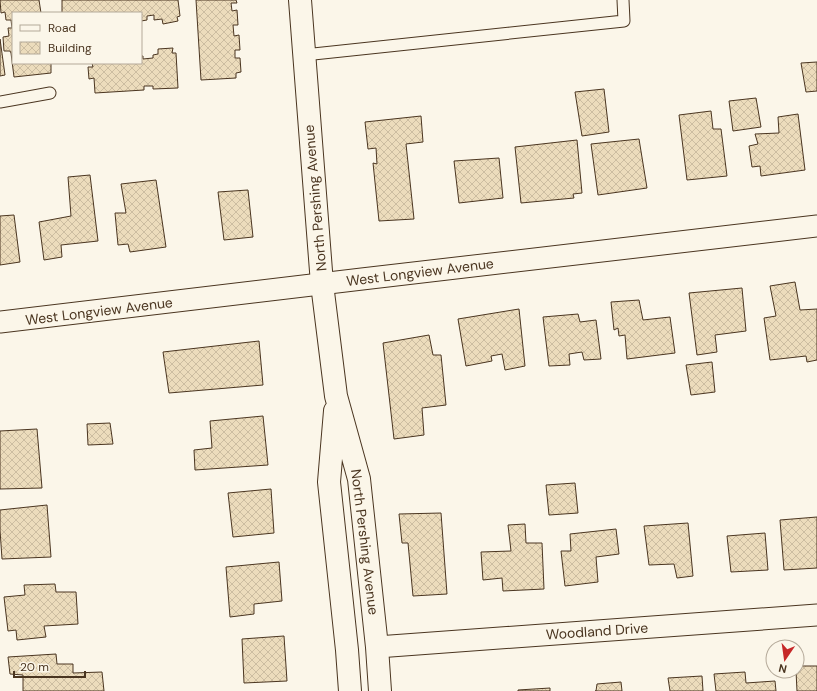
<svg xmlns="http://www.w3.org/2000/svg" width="817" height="691" font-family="'DM Sans',sans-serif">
<defs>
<pattern id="building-cross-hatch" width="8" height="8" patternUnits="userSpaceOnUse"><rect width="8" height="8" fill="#ecdcbc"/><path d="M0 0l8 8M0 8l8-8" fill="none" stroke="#ccbda1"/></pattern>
</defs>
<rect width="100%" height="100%" fill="#fbf6e9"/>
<path fill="url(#building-cross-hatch)" stroke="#4a3520" d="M 0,0 L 39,0 L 41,13 L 13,13 L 13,63 L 51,63 L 51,73 L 14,77 L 11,53 L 10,51 L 4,51 L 3,37 L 9,36 L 8,28 L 12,28 L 11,20 L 6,20 L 5,12 L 1,13 Z
M 62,0 L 178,0 L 180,16 L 177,17 L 178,21 L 163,24 L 162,19 L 154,20 L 154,15 L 147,16 L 147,20 L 141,21 L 141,13 L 62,13 Z
M 196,0 L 236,0 L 237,3 L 231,3 L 232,11 L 237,10 L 238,25 L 233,25 L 234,36 L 239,35 L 240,50 L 235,50 L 235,58 L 240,58 L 241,72 L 236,73 L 236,78 L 201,80 Z
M 0,39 L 5,75 L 0,76 Z
M 173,48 L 172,53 L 176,53 L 178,88 L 153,89 L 153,86 L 144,86 L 144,90 L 95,93 L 94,78 L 89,79 L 88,67 L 93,67 L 92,63 L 141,63 L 141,56 L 143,56 L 143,59 L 153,58 L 153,55 L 158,54 L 158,49 Z
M 817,62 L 817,91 L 806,92 L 801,63 Z
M 604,89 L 609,132 L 582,136 L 575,92 Z
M 756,98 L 761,127 L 733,131 L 729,101 Z
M 711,111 L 713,129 L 721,129 L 727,176 L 687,180 L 679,115 Z
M 798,114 L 805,170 L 761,176 L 760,166 L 752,167 L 749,146 L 758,144 L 755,134 L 779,133 L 778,117 Z
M 421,116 L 423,142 L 406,144 L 414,219 L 379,221 L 373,163 L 377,164 L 376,148 L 368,149 L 365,122 Z
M 639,139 L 647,188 L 598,195 L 591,144 Z
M 577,140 L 582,193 L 573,194 L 574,198 L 521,203 L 515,147 Z
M 499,158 L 503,198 L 459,203 L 454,161 Z
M 90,175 L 98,241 L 61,245 L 62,257 L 44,260 L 39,222 L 71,216 L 68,177 Z
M 156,180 L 166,247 L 130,252 L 128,244 L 118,245 L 115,213 L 126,213 L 121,184 Z
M 248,190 L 253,237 L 224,240 L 218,192 Z
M 14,215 L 20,262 L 0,265 L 0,216 Z
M 795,282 L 800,310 L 817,309 L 817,360 L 807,362 L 806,356 L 770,360 L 764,318 L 776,316 L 770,286 Z
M 742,288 L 746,331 L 715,335 L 717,352 L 697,355 L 689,293 Z
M 639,300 L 643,320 L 670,317 L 675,353 L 627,359 L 625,335 L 619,336 L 618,328 L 614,330 L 611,302 Z
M 519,309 L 525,366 L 505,370 L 502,354 L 491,356 L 492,361 L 466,366 L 458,319 Z
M 578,314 L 580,322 L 596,320 L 601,359 L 584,360 L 582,352 L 569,354 L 570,365 L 549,366 L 543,317 Z
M 429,335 L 433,355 L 441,355 L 446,405 L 422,408 L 424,435 L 394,439 L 383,343 Z
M 259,341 L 263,385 L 169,393 L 163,352 Z
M 712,362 L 715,392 L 691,395 L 686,365 Z
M 263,416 L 268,465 L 195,470 L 194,450 L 212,448 L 210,421 Z
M 110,423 L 113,444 L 88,445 L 87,424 Z
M 37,429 L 42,488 L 0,489 L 0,431 Z
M 575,483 L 578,513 L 549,515 L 546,485 Z
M 271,489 L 274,533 L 233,537 L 228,493 Z
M 47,505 L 51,557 L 2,559 L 0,530 L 0,510 Z
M 441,513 L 447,594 L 413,596 L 408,543 L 402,543 L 399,514 Z
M 817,517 L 817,568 L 784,570 L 780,520 Z
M 688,523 L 693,576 L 677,578 L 674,564 L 649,565 L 644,526 Z
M 525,524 L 526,543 L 542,543 L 544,589 L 503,591 L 502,578 L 483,580 L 481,552 L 511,551 L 508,525 Z
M 616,529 L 619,554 L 596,557 L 598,582 L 565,586 L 561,551 L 571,551 L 570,534 Z
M 765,533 L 768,570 L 731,572 L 727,536 Z
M 279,562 L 282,601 L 254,604 L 254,614 L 230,617 L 226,567 Z
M 55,584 L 56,592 L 76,592 L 78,624 L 44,626 L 46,637 L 17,640 L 16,630 L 8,631 L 4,597 L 25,595 L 24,585 Z
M 284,636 L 287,681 L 244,683 L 242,639 Z
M 56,654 L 57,664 L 73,664 L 73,673 L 102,672 L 104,691 L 23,691 L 23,675 L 10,674 L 8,657 Z
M 797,666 L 817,666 L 817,691 L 797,691 L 796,671 L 797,671 Z
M 745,672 L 746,683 L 775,681 L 776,691 L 716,691 L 714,674 Z
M 702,676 L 703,691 L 670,691 L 668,678 Z
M 621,682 L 622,691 L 595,691 L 596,691 L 597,684 Z
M 550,688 L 550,691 L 518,691 L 518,690 Z"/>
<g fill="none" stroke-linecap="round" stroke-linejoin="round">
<defs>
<path id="lane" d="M 304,55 L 624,21 L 623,0
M 0,102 L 50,93"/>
<path id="street" d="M 0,322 L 362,279 L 817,226
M 377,647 L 817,615"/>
<path id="secondary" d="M 300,0 L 322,284 L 336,396 L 359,479 L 377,647 L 380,691
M 335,411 L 329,482 L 347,650 L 350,691"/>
</defs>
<use href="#lane" stroke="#4a3520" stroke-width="13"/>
<use href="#street" stroke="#4a3520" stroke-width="23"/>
<use href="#secondary" stroke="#4a3520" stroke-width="24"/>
<use href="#lane" stroke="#fbf6e9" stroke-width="11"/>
<use href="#street" stroke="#fbf6e9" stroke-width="21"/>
<use href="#secondary" stroke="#fbf6e9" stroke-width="22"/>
</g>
<g text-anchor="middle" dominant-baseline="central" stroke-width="3" stroke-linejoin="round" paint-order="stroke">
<g font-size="14" fill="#4a3520" stroke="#fbf6e9">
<text transform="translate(315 198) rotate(-95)">North Pershing Avenue</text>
<text transform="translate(420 272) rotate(-7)">West Longview Avenue</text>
<text transform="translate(99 311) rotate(-7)">West Longview Avenue</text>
<text transform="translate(365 542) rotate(83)">North Pershing Avenue</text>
<text transform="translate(597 631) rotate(-4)">Woodland Drive</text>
</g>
</g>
<rect x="12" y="12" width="130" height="52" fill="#fbf6e9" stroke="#b4a999"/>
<rect x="20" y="25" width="20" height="6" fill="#fbf6e9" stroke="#b4a999"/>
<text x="48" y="32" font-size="12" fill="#4a3520">Road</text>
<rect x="20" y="42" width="20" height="12" fill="url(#building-cross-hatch)" stroke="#b4a999"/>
<text x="48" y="52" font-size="12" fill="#4a3520">Building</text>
<g transform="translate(785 659) rotate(193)"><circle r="19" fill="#fbf6e9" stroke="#b4a999"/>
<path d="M0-3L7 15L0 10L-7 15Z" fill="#c62828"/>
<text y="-6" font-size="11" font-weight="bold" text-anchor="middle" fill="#4a3520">N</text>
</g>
<path d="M14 671v6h71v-6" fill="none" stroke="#4a3520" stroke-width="2"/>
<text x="20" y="671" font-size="12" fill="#4a3520" stroke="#fbf6e9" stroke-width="3" paint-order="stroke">20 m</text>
</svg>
